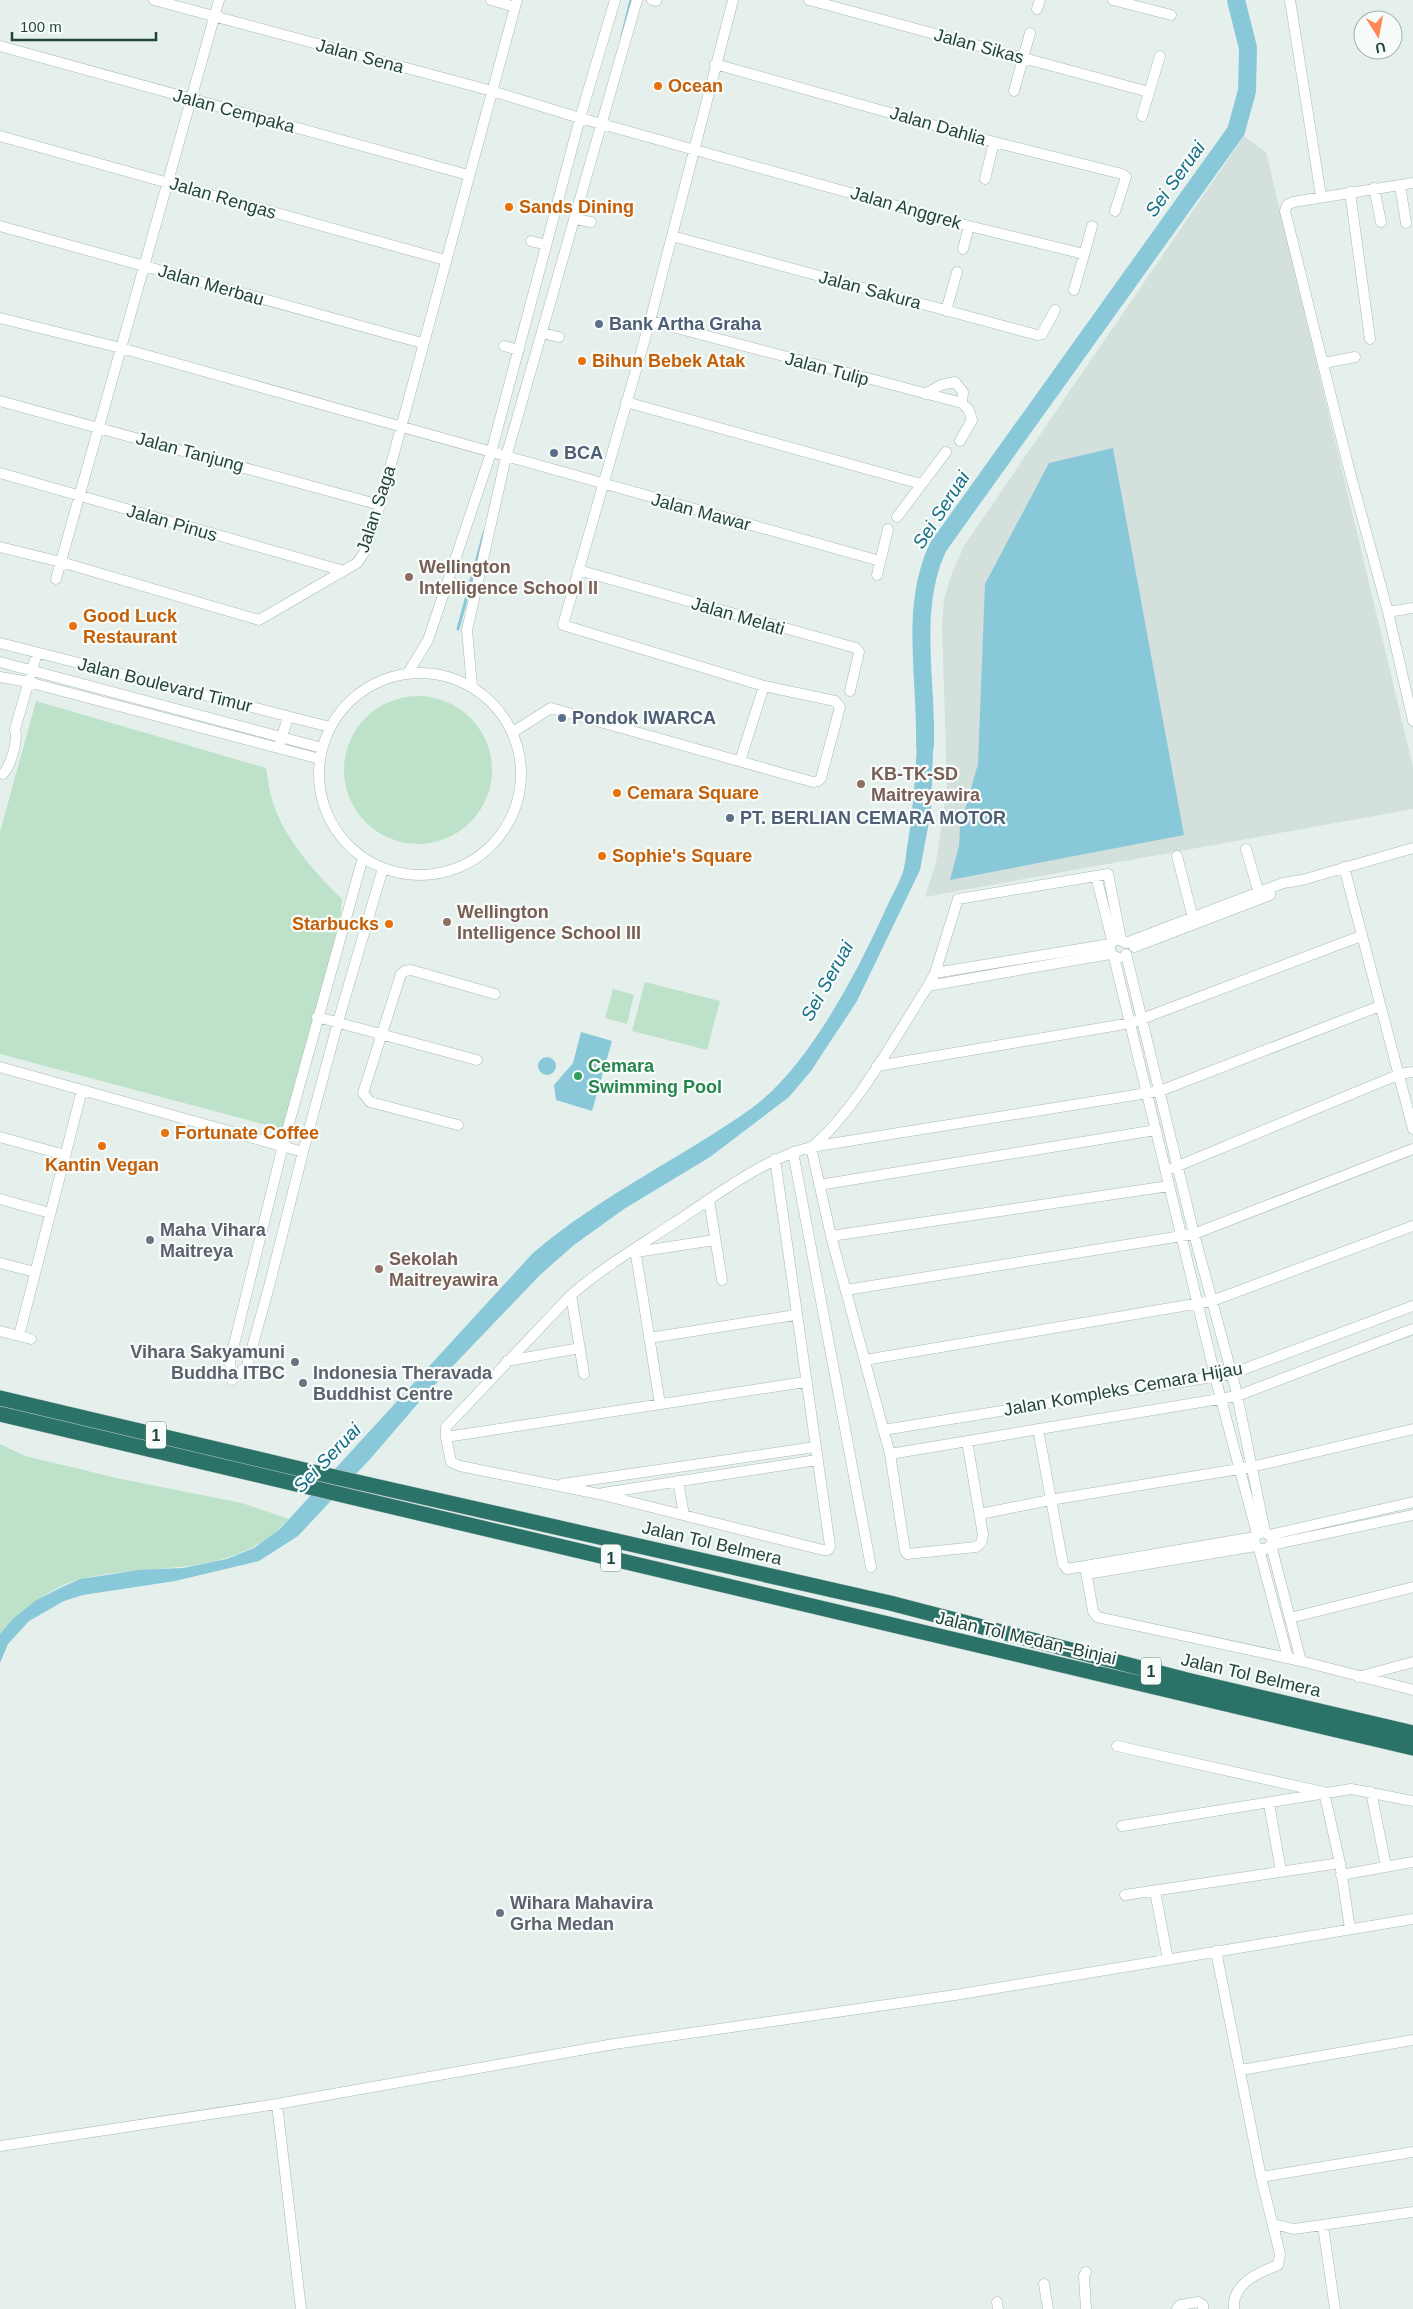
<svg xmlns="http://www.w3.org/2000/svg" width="1413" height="2309" font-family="Helvetica,sans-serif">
<rect width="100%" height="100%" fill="#e5f0ec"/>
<path fill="#d3e0db" d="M 1244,136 L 1266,152 L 1413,767 L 1413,809 L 925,897 L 936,862 L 947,787 L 942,627 L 944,599 L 952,573 L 964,546 Z"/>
<path fill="#bde2c9" d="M344 770a74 74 0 1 1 148 0a74 74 0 1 1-148 0Z
M 36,701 L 266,768 C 268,779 269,791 273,802 C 283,837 316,874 342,899 L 339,931 L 285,1130 L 0,1054 L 0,832 Z
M 645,982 L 720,1001 L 707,1050 L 632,1031 Z
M 613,989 L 634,995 L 627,1024 L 605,1018 Z
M 0,1444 L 25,1456 L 121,1479 L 242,1503 L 289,1519 C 232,1581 155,1561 81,1579 C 48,1587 23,1612 0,1634 Z"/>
<path fill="#89c8d9" d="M 1113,448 L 1184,835 L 950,880 L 959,846 L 960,827 L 978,764 L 985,584 L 1049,463 Z
M 934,720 L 931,811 L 920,870 L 857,1001 L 811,1071 L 789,1097 L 710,1157 L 624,1209 L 574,1245 L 540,1275 L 427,1393 L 371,1458 L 298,1536 L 259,1561 L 175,1581 L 83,1595 L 64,1601 L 29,1621 L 8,1644 L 0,1663 L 0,1634 L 13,1619 L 35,1601 L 60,1588 L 80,1579 L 139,1570 L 183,1568 L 227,1559 L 254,1548 L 280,1529 L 532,1254 C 599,1196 680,1159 752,1108 C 808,1067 855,976 884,913 C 890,899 898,886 903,872 C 906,862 906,851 908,842 C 914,803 916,764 918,725 Z
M 581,1032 L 612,1041 L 592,1111 L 556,1100 L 554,1085 L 573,1063 Z
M538 1066a9 9 0 1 1 18 0a9 9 0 1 1-18 0Z"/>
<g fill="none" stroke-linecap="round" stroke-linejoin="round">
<path stroke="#89c8d9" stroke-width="3" d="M 622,36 L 631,0
M 458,629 L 484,533"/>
<path stroke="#89c8d9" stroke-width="18" d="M 925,746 C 927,680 909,608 938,547 L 1236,131 L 1247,91 L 1248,48 L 1236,0"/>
<defs>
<path id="street" d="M 154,0 L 492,91 L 580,118 L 969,226 L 1076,252 L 1084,255 L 1074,290
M 491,0 L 515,7
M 652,0 L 656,1
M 809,0 L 1149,92
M 1113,0 L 1171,15
M 1290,0 L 1321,196
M 1037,9 L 1040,0
M 0,46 L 468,175
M 715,64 L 994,142 L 1122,174 L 1126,177 L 1115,211
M 1014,91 L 1030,33
M 1142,116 L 1160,56
M 0,136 L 445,260
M 985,179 L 994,142
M 1413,183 L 1293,202 L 1287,205 L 1285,211 L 1349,469 L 1388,612 L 1413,721
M 1400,185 L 1406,223
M 1374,188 L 1381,222
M 1350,192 L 1370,339
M 575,219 L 591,222
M 0,226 L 422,343
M 672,236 L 1037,335 L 1042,334 L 1055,310
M 531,241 L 546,245
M 963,249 L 969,226
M 1084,255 L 1092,226
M 946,311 L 957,272
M 0,318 L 121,348 L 880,561
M 650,321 L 962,403 L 969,410 L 972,420 L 960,441
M 542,333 L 559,337
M 504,346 L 519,350
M 1324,363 L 1355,357
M 925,394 L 941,385 L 955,382 L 963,392 L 962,403
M 0,401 L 380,505
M 626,402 L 921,484
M 0,473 L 344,571
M 897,517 L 946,452
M 0,547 L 61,562 L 259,620 L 357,563 L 364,553 L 380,505 L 517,0
M 578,570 L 856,648 L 859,652 L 850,691
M 877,575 L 888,529
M 56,579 L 219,0
M 1388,612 L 1413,608
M 0,643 L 330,727
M 0,662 L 322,748
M319 774a101 101 0 1 1 202 0a101 101 0 1 1-202 0Z
M 408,673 L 428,640 L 491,453 L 580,118 L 615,0
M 0,677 L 28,682 L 320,759
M 472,686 L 467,630 L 506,457 L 637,0
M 513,732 L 551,708 L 813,782 L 818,781 L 821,778 L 840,707 L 835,701 L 764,686 L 563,625 L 650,321 L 733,0
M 280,743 L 288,717
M 740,761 L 764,686
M 3,774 C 11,765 18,741 15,729 L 37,653
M 1246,849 L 1260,897
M 1177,856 L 1194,922
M 1344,867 L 1413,1129
M 1096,876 L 1112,940
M 1126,943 L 1283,883 L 1302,880 L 1413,848
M 1134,947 L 1270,895
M 1126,954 L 1194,1234 L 1236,1390 L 1265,1532
M 1114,957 L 1217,1384 L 1257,1534
M 1119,958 L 1110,954 L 1110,944 L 1117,939 L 1126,943
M 935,973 L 1110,944
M 928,986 L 1110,954
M 317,1017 L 477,1060
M 877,1066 L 1131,1023 L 1361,936
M 0,1067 L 82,1090 L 19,1336
M 82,1090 L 303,1152
M 458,1125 L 370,1102 L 363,1093 L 401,974 L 405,971 L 411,970 L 495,994
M 0,1137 L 65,1155
M 811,1147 L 831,1236 L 890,1454 L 905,1550 L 907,1554 L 976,1547 L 981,1543 L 983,1535 L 967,1441
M 812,1147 C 856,1110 896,1036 928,986 L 935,973 L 958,899 L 1108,874 L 1121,939
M 793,1152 L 871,1567
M 775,1159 L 830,1546 L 828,1550 L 823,1550 L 599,1494 L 460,1466 L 451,1462 L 446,1437 L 446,1427 L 571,1295 C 602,1268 639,1246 674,1223 C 717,1195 761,1160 811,1147 L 1160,1091 L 1380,1006
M 1173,1168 L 1400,1074 L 1413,1072
M 819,1185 L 1156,1130
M 0,1199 L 50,1213
M 709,1200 L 722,1280
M 831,1236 L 1169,1186
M 635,1249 L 660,1404
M 636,1252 L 715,1240
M 0,1263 L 35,1272
M 846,1290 L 1194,1234 L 1413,1149
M 571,1295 L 584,1374
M 0,1331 L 31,1339
M 649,1338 L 795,1315
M 865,1360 L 1212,1301 L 1413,1226
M 507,1361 L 580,1348
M 232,1380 L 230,1361 L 283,1145 L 363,857
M 232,1380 L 247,1366 L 270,1283 L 303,1152 L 338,1022 L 383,868
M 1038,1429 L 1063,1564 L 1067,1569 L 1085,1566 L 1093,1611 L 1097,1617 L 1301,1661 L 1413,1690
M 883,1430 L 1231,1374 L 1413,1306
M 446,1437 L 805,1382
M 890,1454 L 1237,1396 L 1413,1329
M 678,1481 L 684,1515
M 562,1484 L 815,1447
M 603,1493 L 817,1460
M 980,1514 L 1050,1500 L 1251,1467 L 1413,1429
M 1270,1535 L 1413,1502
M 1259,1549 L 1288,1658
M 1085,1566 L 1255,1537
M 1087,1574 L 1256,1546
M 1290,1618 L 1413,1587
M 1301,1661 L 1271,1545 L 1272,1538 L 1265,1532 L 1257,1534 C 1253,1540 1254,1544 1259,1549 L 1266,1549 L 1271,1545 L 1413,1515
M 1358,1677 L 1413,1662
M 1117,1746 L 1323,1792
M 1324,1792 L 1340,1863 L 1350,1929
M 1371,1792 L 1386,1866
M 1269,1804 L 1281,1871
M 1122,1826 L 1351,1789 L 1413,1801
M 1341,1875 L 1413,1862
M 1155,1891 L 1168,1960
M 1125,1895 L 1340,1863
M 1216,1951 L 1261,2177 L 1280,2254 L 1278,2265 C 1257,2273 1232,2284 1234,2309
M 1241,2070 L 1413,2040
M 277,2104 L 301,2309
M 0,2146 L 277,2104 L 614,2044 L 955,1995 L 1413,1919
M 1261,2177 L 1413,2152
M 1273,2224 L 1294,2229 L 1413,2212
M 1323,2226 L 1335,2309
M 1086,2272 L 1084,2276 L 1086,2309
M 1044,2284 L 1048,2309
M 997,2302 L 998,2309
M 1177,2309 L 1180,2305 L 1198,2302 L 1203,2305 L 1203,2309"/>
<path id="highway" d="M 0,1398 L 313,1472 L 890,1603 L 1187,1680 L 1413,1733
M 0,1414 C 471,1525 942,1637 1413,1748"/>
</defs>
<use href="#street" stroke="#a7b9b4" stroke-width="11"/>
<use href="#highway" stroke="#c1cbc9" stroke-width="16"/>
<use href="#street" stroke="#fff" stroke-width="10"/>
<use href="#highway" stroke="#2b7368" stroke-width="15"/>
</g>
<g fill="#e8710a" stroke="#f7fbf9" stroke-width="2">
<circle cx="658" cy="86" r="5"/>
<circle cx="509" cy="207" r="5"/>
<circle cx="582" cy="361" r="5"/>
<circle cx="73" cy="626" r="5"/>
<circle cx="617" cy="793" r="5"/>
<circle cx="602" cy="856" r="5"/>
<circle cx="389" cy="924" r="5"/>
<circle cx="165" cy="1133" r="5"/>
<circle cx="102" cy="1146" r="5"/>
</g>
<g fill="#5c6f8a" stroke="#f7fbf9" stroke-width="2">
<circle cx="599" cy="324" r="5"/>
<circle cx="554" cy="453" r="5"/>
<circle cx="562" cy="718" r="5"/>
<circle cx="730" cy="818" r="5"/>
</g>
<g fill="#8d6e63" stroke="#f7fbf9" stroke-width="2">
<circle cx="409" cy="577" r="5"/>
<circle cx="861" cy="784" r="5"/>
<circle cx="447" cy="922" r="5"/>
<circle cx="379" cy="1269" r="5"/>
</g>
<circle fill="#2e9e5b" stroke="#f7fbf9" stroke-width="2" cx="578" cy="1076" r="5"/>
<g fill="#6b7280" stroke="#f7fbf9" stroke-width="2">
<circle cx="150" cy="1240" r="5"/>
<circle cx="295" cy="1362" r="5"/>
<circle cx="303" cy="1383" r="5"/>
<circle cx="500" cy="1913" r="5"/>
</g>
<g text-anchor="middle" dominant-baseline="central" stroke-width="4.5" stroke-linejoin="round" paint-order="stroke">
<g fill="#f7fbf9" stroke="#627b75" stroke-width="1">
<rect x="146" y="1421.5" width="20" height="27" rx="4"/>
<rect x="601" y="1544.5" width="20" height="27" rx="4"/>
<rect x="1141" y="1657.5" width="20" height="27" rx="4"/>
</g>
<g font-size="16" font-weight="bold" fill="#22443d">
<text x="156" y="1435">1</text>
<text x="611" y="1558">1</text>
<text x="1151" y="1671">1</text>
</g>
<g font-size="18" fill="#22443d" stroke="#f7fbf9">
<text transform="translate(979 46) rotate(15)">Jalan Sikas</text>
<text transform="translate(360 56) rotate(15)">Jalan Sena</text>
<text transform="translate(234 111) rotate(15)">Jalan Cempaka</text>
<text transform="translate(938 126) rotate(16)">Jalan Dahlia</text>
<text transform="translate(223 198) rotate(16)">Jalan Rengas</text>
<text transform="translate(906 208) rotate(16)">Jalan Anggrek</text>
<text transform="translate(211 285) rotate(16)">Jalan Merbau</text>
<text transform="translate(870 290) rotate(15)">Jalan Sakura</text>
<text transform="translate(827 369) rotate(15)">Jalan Tulip</text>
<text transform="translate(190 452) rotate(15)">Jalan Tanjung</text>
<text transform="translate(376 509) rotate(-72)">Jalan Saga</text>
<text transform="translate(701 512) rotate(15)">Jalan Mawar</text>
<text transform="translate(172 523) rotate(16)">Jalan Pinus</text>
<text transform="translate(738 616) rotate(16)">Jalan Melati</text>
<text transform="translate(165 685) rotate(14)">Jalan Boulevard Timur</text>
<text transform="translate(1123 1389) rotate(-10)">Jalan Kompleks Cemara Hijau</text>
<text transform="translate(712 1543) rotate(13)">Jalan Tol Belmera</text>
<text transform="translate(1026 1638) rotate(13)">Jalan Tol Medan–Binjai</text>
<text transform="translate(1251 1675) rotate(13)">Jalan Tol Belmera</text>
</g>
<g font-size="18" font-weight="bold" fill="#c56008" stroke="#f7fbf9" text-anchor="start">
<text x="668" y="86">Ocean</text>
<text x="519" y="207">Sands Dining</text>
<text x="592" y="361">Bihun Bebek Atak</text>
<text x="83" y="616">Good Luck<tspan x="83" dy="21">Restaurant</tspan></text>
<text x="627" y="793">Cemara Square</text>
<text x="612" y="856">Sophie's Square</text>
<text x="379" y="924" text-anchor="end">Starbucks</text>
<text x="175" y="1133">Fortunate Coffee</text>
<text x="102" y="1165" text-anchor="middle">Kantin Vegan</text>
</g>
<g font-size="18" font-weight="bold" fill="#4e5e75" stroke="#f7fbf9" text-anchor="start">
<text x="609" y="324">Bank Artha Graha</text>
<text x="564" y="453">BCA</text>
<text x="572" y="718">Pondok IWARCA</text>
<text x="740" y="818">PT. BERLIAN CEMARA MOTOR</text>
</g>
<g font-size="18" font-weight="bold" fill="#785e54" stroke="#f7fbf9" text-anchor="start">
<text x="419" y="567">Wellington<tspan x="419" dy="21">Intelligence School II</tspan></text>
<text x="871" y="774">KB-TK-SD<tspan x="871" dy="21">Maitreyawira</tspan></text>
<text x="457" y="912">Wellington<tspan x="457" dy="21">Intelligence School III</tspan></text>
<text x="389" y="1259">Sekolah<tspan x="389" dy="21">Maitreyawira</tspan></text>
</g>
<g font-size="18" font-weight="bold" fill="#27864d" stroke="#f7fbf9" text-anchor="start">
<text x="588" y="1066">Cemara<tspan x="588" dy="21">Swimming Pool</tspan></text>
</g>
<g font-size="18" font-weight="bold" fill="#5b616d" stroke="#f7fbf9" text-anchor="start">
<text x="160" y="1230">Maha Vihara<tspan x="160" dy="21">Maitreya</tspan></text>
<text x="285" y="1352" text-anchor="end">Vihara Sakyamuni<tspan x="285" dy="21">Buddha ITBC</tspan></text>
<text x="313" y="1373">Indonesia Theravada<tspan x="313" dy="21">Buddhist Centre</tspan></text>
<text x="510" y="1903">Wihara Mahavira<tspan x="510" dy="21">Grha Medan</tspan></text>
</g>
<g font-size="19" font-style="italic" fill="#156e87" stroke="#f7fbf9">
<text transform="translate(1175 179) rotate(-54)">Sei Seruai</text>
<text transform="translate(941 510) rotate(-57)">Sei Seruai</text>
<text transform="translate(827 981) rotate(-61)">Sei Seruai</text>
<text transform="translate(327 1458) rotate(-46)">Sei Seruai</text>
</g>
</g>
<g transform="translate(1378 35) rotate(169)"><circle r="24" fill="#f7fbf9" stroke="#a2b2ae"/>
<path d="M0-4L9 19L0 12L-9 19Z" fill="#fe8755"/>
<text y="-8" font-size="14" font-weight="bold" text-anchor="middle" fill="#22443d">U</text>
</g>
<path d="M12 32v8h144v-8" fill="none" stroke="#22443d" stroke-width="2.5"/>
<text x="20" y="32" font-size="15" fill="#22443d" stroke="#f7fbf9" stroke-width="4" paint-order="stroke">100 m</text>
</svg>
